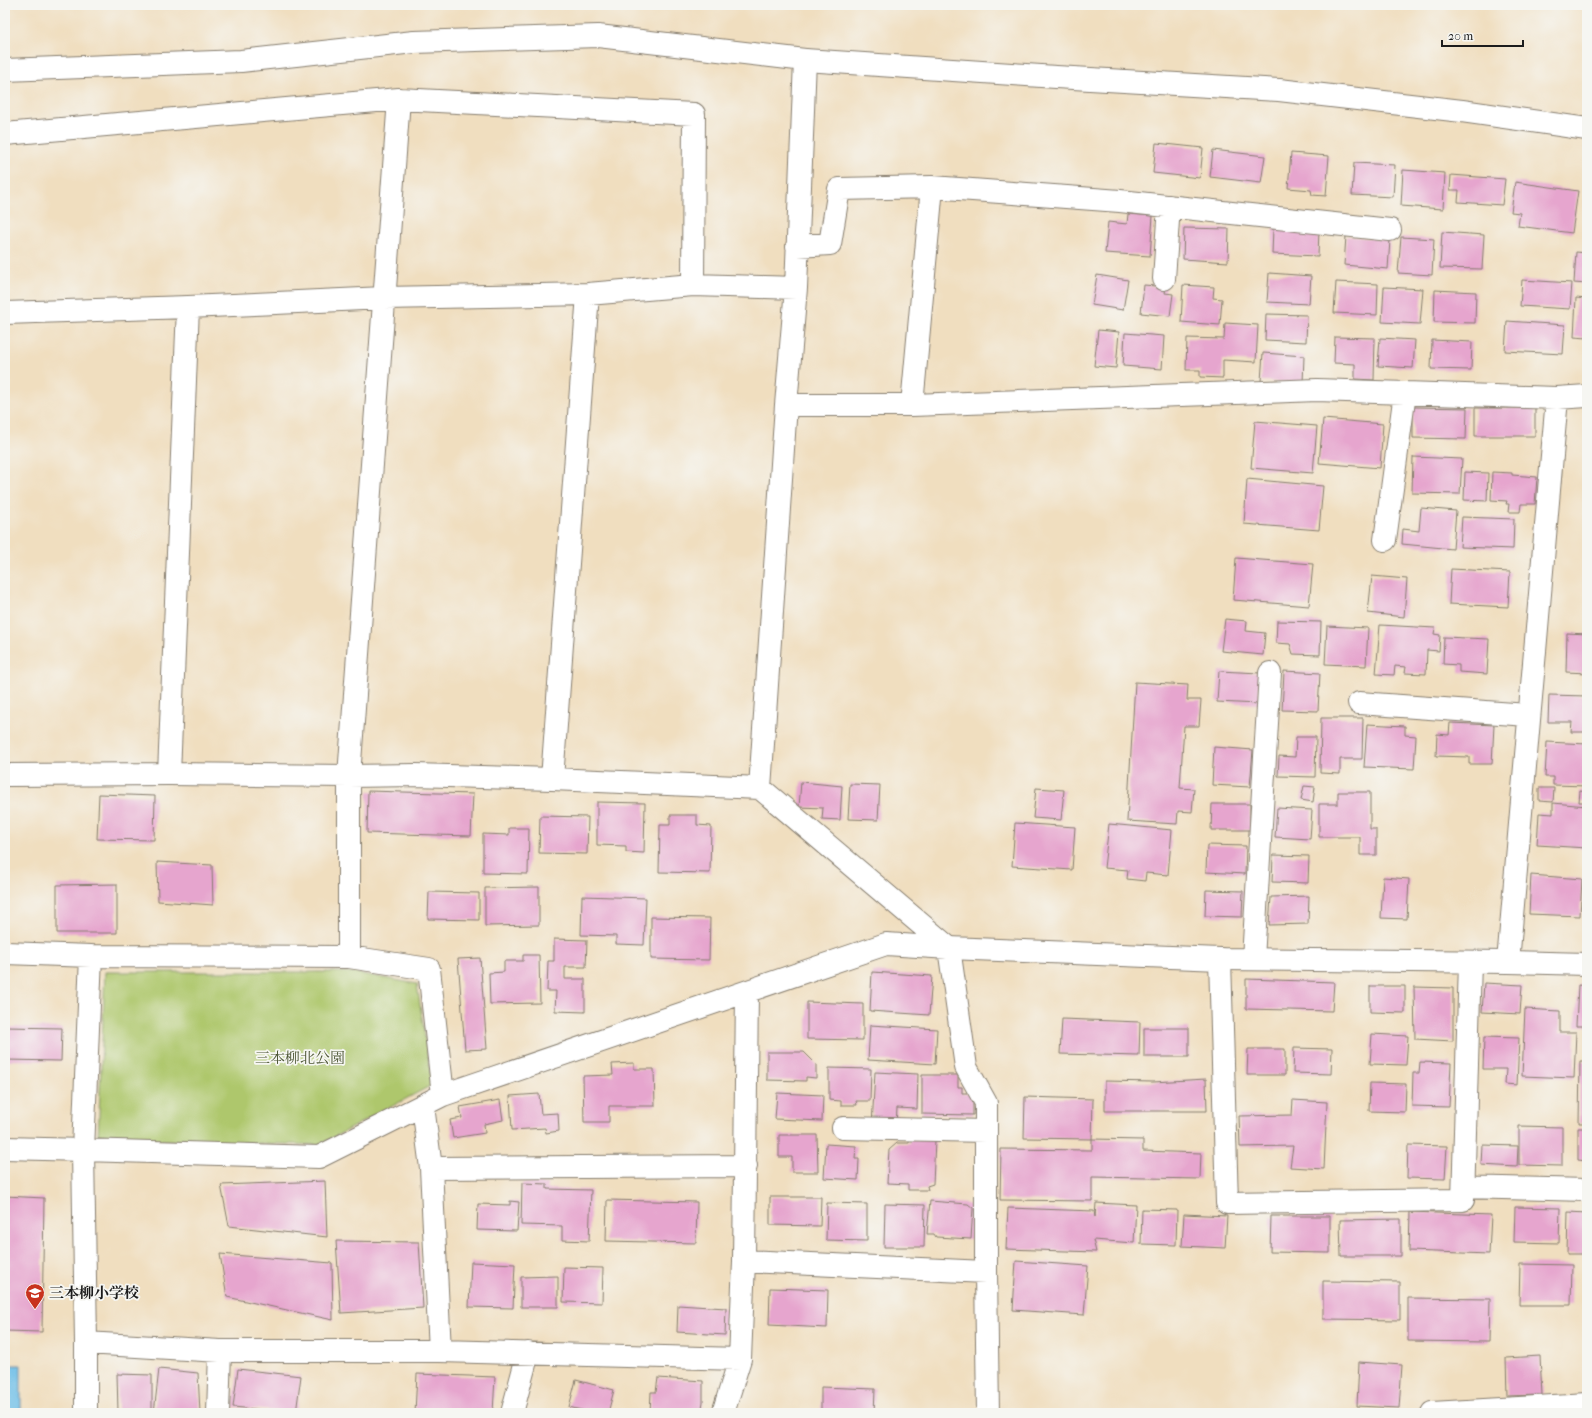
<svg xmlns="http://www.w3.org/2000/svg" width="1592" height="1418" font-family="'IM FELL French Canon','Noto Serif JP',serif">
<rect width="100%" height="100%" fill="#f6f6f2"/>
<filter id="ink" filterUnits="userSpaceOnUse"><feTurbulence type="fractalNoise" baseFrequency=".025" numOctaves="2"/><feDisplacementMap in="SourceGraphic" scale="8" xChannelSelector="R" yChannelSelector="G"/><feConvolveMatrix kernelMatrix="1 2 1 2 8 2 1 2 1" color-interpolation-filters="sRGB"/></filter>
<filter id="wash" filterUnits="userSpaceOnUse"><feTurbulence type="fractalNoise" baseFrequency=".012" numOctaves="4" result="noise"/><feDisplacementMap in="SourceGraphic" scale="16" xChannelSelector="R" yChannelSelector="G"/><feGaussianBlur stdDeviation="0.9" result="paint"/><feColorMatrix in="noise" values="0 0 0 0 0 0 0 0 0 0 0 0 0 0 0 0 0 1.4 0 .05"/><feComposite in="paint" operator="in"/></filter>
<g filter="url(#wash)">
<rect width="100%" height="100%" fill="#f0debf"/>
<path fill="#aec76c" stroke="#657244" d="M 105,972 L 351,972 L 417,984 L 432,1085 L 319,1145 L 98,1138 Z"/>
<path fill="#6cbde7" stroke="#446c82" d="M 5,1365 L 21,1365 L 21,1413 L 5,1413 Z"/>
<g id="blocks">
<path fill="#e6a5ce" d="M 1156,143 L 1203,148 L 1200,178 L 1153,173 Z
M 1213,150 L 1265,156 L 1261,183 L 1210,177 Z
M 1291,153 L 1329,156 L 1326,196 L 1312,195 L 1311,190 L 1288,188 Z
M 1354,163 L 1395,165 L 1393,197 L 1352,195 Z
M 1403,170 L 1445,173 L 1443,209 L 1401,206 Z
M 1451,175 L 1505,179 L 1502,205 L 1458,202 L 1459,190 L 1450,190 Z
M 1515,182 L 1578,191 L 1572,233 L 1518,226 L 1520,213 L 1511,212 Z
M 1128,214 L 1153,216 L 1150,256 L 1105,253 L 1108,222 L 1127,224 Z
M 1584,214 L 1587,214 L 1587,235 L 1583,235 Z
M 1184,228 L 1229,229 L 1228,262 L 1183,259 Z
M 1273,228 L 1319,230 L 1318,256 L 1272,254 Z
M 1442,232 L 1484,235 L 1482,269 L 1440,268 Z
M 1346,236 L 1390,240 L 1388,269 L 1344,265 Z
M 1401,237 L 1434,239 L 1432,275 L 1398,273 Z
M 1576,252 L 1587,253 L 1587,284 L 1574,283 Z
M 1269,273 L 1311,276 L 1309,304 L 1267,302 Z
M 1097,275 L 1128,280 L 1123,310 L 1092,305 Z
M 1522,280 L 1572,283 L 1570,309 L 1520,306 Z
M 1336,282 L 1378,284 L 1377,315 L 1334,313 Z
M 1144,285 L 1166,287 L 1165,293 L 1173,294 L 1170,316 L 1141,313 Z
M 1183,285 L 1214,287 L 1213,298 L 1222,299 L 1220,325 L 1181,322 Z
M 1384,287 L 1423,289 L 1420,324 L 1382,322 Z
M 1435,290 L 1476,292 L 1475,323 L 1434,322 Z
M 1576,298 L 1587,299 L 1587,338 L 1574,337 Z
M 1266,314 L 1307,315 L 1306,342 L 1265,340 Z
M 1507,321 L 1565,325 L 1563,354 L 1505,351 Z
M 1225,323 L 1258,325 L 1256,362 L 1223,360 L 1223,378 L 1200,377 L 1200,370 L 1186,370 L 1187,338 L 1224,339 Z
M 1098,330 L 1119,332 L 1116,368 L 1094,366 Z
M 1125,333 L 1164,336 L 1162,369 L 1123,366 Z
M 1335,337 L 1375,338 L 1374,380 L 1355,379 L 1355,364 L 1334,363 Z
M 1380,338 L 1415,340 L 1413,368 L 1378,366 Z
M 1432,340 L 1472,342 L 1471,370 L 1431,369 Z
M 1263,353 L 1304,356 L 1303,383 L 1261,381 Z
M 1413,407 L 1467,408 L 1466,439 L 1413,438 Z
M 1475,408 L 1535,408 L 1535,436 L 1475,436 Z
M 1323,419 L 1383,424 L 1380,468 L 1319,463 Z
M 1255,421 L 1317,426 L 1313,473 L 1251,468 Z
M 1413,457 L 1462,459 L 1460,494 L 1412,493 Z
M 1465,472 L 1488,473 L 1487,501 L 1464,500 Z
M 1492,472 L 1512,473 L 1512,475 L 1537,477 L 1535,504 L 1521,504 L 1520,512 L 1508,512 L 1509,504 L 1506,504 L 1507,501 L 1491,500 Z
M 1247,479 L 1323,486 L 1319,530 L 1244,524 Z
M 1421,508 L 1456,511 L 1453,549 L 1402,544 L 1403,529 L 1419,531 Z
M 1462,517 L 1514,519 L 1513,549 L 1460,547 Z
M 1236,558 L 1313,564 L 1309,606 L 1233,600 Z
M 1451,569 L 1510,572 L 1508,607 L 1449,604 Z
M 1372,576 L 1407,579 L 1404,617 L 1368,613 Z
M 1225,619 L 1247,621 L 1246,631 L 1265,633 L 1263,655 L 1221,651 Z
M 1277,621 L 1321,622 L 1320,655 L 1293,654 L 1290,644 L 1276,643 Z
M 1380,625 L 1435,628 L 1434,634 L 1440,635 L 1439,651 L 1427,650 L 1426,674 L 1405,673 L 1406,667 L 1395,666 L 1394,675 L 1376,674 Z
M 1327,626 L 1368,628 L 1366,666 L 1325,664 Z
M 1567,633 L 1587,634 L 1587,673 L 1566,672 Z
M 1444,637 L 1489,639 L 1487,674 L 1459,672 L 1459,665 L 1443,664 Z
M 1219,671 L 1260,673 L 1259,704 L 1217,702 Z
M 1284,671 L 1320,673 L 1318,711 L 1282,710 Z
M 1135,682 L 1188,685 L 1187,700 L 1201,700 L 1199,726 L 1184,726 L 1180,788 L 1194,789 L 1192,812 L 1178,811 L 1177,824 L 1127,821 Z
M 1549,695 L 1587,696 L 1587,732 L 1571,732 L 1572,722 L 1548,722 Z
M 1321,718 L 1363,718 L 1362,759 L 1340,759 L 1340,774 L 1320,773 Z
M 1450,723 L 1494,725 L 1492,764 L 1469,764 L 1469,757 L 1436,756 L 1437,734 L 1449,735 Z
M 1367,724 L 1405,726 L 1405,735 L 1416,736 L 1414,769 L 1364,767 Z
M 1296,737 L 1316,737 L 1315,777 L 1278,776 L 1279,756 L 1295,757 Z
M 1547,742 L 1587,744 L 1587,786 L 1553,785 L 1553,777 L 1545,777 Z
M 1214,747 L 1253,750 L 1250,787 L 1212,785 Z
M 801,782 L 842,786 L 840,820 L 822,819 L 823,808 L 799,807 Z
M 850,784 L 880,785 L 878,820 L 848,819 Z
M 1304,786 L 1315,787 L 1313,802 L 1301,800 Z
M 1036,788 L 1064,790 L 1061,820 L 1033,818 Z
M 1539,788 L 1554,788 L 1553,802 L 1539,801 Z
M 368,791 L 473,794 L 471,836 L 367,833 Z
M 1580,791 L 1587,792 L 1587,802 L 1579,802 Z
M 1338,792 L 1370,792 L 1370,829 L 1376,829 L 1376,855 L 1360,855 L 1360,837 L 1319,837 L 1319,804 L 1338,804 Z
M 99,794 L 155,796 L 154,840 L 97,839 Z
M 597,802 L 645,803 L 644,853 L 626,852 L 626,846 L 597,845 Z
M 1553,803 L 1587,806 L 1587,848 L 1537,845 L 1539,813 L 1553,814 Z
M 1212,804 L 1250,804 L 1250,830 L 1211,830 Z
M 1277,808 L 1312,810 L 1310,839 L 1275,837 Z
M 670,815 L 697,815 L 697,825 L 711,826 L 710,873 L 659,872 L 660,825 L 670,825 Z
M 540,816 L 588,817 L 587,854 L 539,853 Z
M 1015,823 L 1075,827 L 1072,870 L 1012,866 Z
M 1109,824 L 1172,830 L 1168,875 L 1146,873 L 1145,881 L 1127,879 L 1128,870 L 1104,868 Z
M 509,828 L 529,828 L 528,874 L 483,873 L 483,834 L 509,835 Z
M 1207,845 L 1246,846 L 1245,874 L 1206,872 Z
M 1273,855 L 1309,856 L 1308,883 L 1272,882 Z
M 157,862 L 212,865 L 213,905 L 158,901 Z
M 1531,875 L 1582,879 L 1580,916 L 1529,914 Z
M 1383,877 L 1409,879 L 1407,919 L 1381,918 Z
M 117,884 L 117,933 L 57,933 L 57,885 Z
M 539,887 L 539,925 L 485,926 L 485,888 Z
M 1206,890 L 1243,891 L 1242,917 L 1205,916 Z
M 429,892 L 479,893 L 479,920 L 428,919 Z
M 582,896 L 646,898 L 644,945 L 616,944 L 616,936 L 581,935 Z
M 1309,896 L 1308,924 L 1269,925 L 1271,897 Z
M 651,917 L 710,918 L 709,960 L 651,959 Z
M 554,939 L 587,940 L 586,967 L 565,967 L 565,979 L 585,979 L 585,1012 L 555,1011 L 556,991 L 547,991 L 548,961 L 554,961 Z
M 523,955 L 539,955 L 540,1003 L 490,1004 L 489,973 L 504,972 L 504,961 L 523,961 Z
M 480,958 L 487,1049 L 465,1050 L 458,959 Z
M 872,972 L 932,976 L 929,1015 L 870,1011 Z
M 1246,979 L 1334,982 L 1332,1011 L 1246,1009 Z
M 1484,983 L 1522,985 L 1520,1014 L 1482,1012 Z
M 1578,985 L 1587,986 L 1587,1026 L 1576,1026 Z
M 1370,986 L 1405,986 L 1405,1013 L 1370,1012 Z
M 1414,987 L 1453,988 L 1453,1041 L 1415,1039 Z
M 807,1002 L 863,1004 L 863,1040 L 807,1039 Z
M 1525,1009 L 1560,1011 L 1560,1032 L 1576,1032 L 1574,1078 L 1522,1076 Z
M 1062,1019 L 1140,1022 L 1139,1056 L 1060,1054 Z
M 870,1025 L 937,1029 L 935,1064 L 868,1060 Z
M 5,1027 L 62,1028 L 61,1061 L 5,1060 Z
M 1144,1028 L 1189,1028 L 1189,1057 L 1144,1057 Z
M 1372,1034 L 1408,1036 L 1406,1065 L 1370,1064 Z
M 1484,1037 L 1519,1038 L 1517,1085 L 1505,1084 L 1506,1069 L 1483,1069 Z
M 1294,1048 L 1332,1049 L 1331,1074 L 1293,1073 Z
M 1248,1049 L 1285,1049 L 1285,1075 L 1247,1075 Z
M 767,1052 L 804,1052 L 816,1064 L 816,1078 L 806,1077 L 806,1081 L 767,1080 Z
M 1580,1061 L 1587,1061 L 1587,1117 L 1585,1116 L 1585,1123 L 1579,1123 Z
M 1420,1062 L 1451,1063 L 1449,1107 L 1412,1106 L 1413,1073 L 1419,1073 Z
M 634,1063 L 634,1069 L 654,1069 L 655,1106 L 609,1106 L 609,1122 L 584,1122 L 583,1076 L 613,1075 L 612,1064 Z
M 829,1068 L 871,1069 L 870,1101 L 856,1101 L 857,1105 L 841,1105 L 841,1101 L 829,1100 Z
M 875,1072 L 918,1074 L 917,1109 L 897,1108 L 896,1127 L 872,1126 Z
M 922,1075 L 958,1075 L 958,1087 L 962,1087 L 962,1093 L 973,1093 L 973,1115 L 922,1114 Z
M 1206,1079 L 1207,1111 L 1105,1111 L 1105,1081 L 1153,1082 Z
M 1370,1083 L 1406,1084 L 1405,1112 L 1369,1111 Z
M 777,1093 L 823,1095 L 822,1121 L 775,1119 Z
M 539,1094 L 541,1114 L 558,1113 L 559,1131 L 546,1133 L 545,1128 L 512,1130 L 510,1096 Z
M 1025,1097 L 1093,1099 L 1092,1139 L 1024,1138 Z
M 500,1100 L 503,1120 L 484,1124 L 485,1133 L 453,1138 L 450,1120 L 462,1118 L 460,1107 Z
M 1293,1100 L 1327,1102 L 1324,1169 L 1290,1167 L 1293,1146 L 1240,1147 L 1239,1116 L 1292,1115 Z
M 1519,1126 L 1562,1127 L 1562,1166 L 1519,1165 Z
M 1578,1128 L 1587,1128 L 1587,1161 L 1578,1160 Z
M 779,1135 L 817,1135 L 818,1172 L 792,1172 L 792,1157 L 779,1157 Z
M 909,1139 L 935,1140 L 933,1184 L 927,1186 L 928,1190 L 908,1190 L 908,1184 L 887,1183 L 889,1150 L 897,1143 L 909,1143 Z
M 1092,1139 L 1143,1140 L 1143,1151 L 1201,1153 L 1200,1179 L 1092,1177 L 1092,1201 L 1000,1200 L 1001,1149 L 1092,1150 Z
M 826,1144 L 856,1146 L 855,1159 L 859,1159 L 858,1180 L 824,1178 Z
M 1408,1145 L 1447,1146 L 1445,1179 L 1407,1178 Z
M 1482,1145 L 1518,1146 L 1517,1167 L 1481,1165 Z
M 325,1181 L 327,1237 L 229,1226 L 221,1185 Z
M 522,1183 L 547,1184 L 547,1189 L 591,1190 L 589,1241 L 562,1240 L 562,1226 L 521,1225 Z
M 5,1196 L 44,1198 L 42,1332 L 5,1331 Z
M 770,1197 L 821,1197 L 820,1226 L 770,1225 Z
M 607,1200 L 697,1202 L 696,1243 L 606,1241 Z
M 510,1201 L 519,1202 L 517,1231 L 477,1230 L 478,1204 L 510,1205 Z
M 930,1201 L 968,1204 L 973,1208 L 971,1239 L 936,1237 L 934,1234 L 927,1234 Z
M 827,1203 L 867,1204 L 867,1241 L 826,1240 Z
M 1096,1203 L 1136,1205 L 1134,1243 L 1093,1240 L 1096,1252 L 1006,1249 L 1008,1208 L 1094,1211 L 1095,1217 Z
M 885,1204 L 925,1205 L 924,1247 L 884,1247 Z
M 1515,1207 L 1560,1208 L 1559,1243 L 1514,1242 Z
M 1142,1209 L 1177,1210 L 1176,1245 L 1141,1244 Z
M 1410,1212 L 1491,1215 L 1489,1254 L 1409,1251 Z
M 1568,1212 L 1587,1213 L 1587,1254 L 1567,1254 Z
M 1184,1214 L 1227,1216 L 1225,1248 L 1182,1246 Z
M 1271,1216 L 1330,1216 L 1330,1253 L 1270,1252 Z
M 1401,1219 L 1401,1256 L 1341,1256 L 1340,1220 Z
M 336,1241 L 419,1242 L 423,1308 L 341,1313 Z
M 220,1254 L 332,1263 L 333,1320 L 227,1297 Z
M 1016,1261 L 1088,1266 L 1084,1315 L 1013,1310 Z
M 471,1262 L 515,1264 L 513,1308 L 469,1307 Z
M 1520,1264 L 1572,1265 L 1571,1305 L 1519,1305 Z
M 564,1267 L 603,1268 L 602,1303 L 563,1302 Z
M 558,1276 L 558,1307 L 521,1307 L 521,1277 Z
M 1323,1281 L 1400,1282 L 1400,1320 L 1323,1319 Z
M 770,1288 L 828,1290 L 827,1328 L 769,1325 Z
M 1408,1298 L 1490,1299 L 1489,1342 L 1408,1341 Z
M 678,1305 L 726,1308 L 725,1335 L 677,1332 Z
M 1540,1356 L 1542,1395 L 1507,1396 L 1506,1358 Z
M 1359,1362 L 1402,1365 L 1399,1408 L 1357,1406 Z
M 159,1369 L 198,1373 L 200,1413 L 154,1413 Z
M 238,1369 L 301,1376 L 296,1413 L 233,1407 Z
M 117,1374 L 152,1375 L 152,1412 L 118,1412 Z
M 417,1374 L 495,1377 L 493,1413 L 415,1413 Z
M 658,1378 L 703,1381 L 703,1402 L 701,1413 L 650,1413 L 651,1392 L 656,1392 Z
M 576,1380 L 614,1390 L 608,1413 L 593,1413 L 569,1407 Z
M 821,1387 L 875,1389 L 874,1413 L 821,1413 Z"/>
</g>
</g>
<g filter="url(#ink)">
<use href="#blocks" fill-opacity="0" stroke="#867d6e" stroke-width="1"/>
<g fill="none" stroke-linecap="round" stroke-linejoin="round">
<defs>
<path id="street" d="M 805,60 L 796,288 L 786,405 L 760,788 L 949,948 L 966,1067 L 986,1103 L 986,1272 L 988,1413
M 5,134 L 399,99 L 694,114 L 693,285
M 797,246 L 830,244 L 839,189 L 932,187 L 1120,201 L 1390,230
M 1164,279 L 1169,206
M 5,313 L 188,307 L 384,298 L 588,294 L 693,285 L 796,288
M 786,405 L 912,405 L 1317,390 L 1557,398 L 1587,396
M 912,405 L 932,187
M 1385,540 L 1405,393
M 1359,703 L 1528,715
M 169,774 L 188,307
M 5,775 L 169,774 L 349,776 L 415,775 L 552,779 L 760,788
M 552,779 L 588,294
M 5,953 L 91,956 L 349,957 L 429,969 L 443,1095
M 91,956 L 83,1150 L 319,1157 L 443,1095 L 886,944 L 949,948
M 349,957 L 349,776 L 399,99
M 1220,959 L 1227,1203 L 1463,1200 L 1470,962
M 1253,959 L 1270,673
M 1508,962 L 1557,398
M 423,1106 L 431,1168 L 440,1351
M 843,1128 L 986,1131
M 5,1148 L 83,1150 L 86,1343 L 86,1413
M 431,1168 L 746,1166
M 1464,1187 L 1587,1190
M 744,1261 L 986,1272
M 86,1343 L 220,1351 L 440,1351 L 740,1359
M 218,1413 L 220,1351
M 512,1413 L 528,1353
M 723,1413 L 740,1359 L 744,1261 L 747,992
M 1432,1413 L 1587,1404"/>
<path id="secondary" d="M 5,70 L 241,61 L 414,42 L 598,36 L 805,60 L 1056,77 L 1279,90 L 1462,111 L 1587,129
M 949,948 L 1220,959 L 1508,962 L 1587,964"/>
</defs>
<use href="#street" stroke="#867d6e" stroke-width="24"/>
<use href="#secondary" stroke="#867d6e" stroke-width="24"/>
<use href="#street" stroke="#fff" stroke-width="22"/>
<use href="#secondary" stroke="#fff" stroke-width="22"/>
</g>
</g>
<defs>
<symbol id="school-pin" viewBox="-11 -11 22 30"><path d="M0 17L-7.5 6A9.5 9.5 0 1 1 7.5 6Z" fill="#c8321e" stroke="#f6f6f2"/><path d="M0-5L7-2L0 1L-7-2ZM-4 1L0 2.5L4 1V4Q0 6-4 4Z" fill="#fff"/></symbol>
</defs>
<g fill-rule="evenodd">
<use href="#school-pin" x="24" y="1282" width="22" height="30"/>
</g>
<g text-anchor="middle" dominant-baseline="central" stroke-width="3.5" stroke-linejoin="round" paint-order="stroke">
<g font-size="15" fill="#4f5838" stroke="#f6f6f2">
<text x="300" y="1058">三本柳北公園</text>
</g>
<g font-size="15" font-weight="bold" fill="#1c1c1c" stroke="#f6f6f2" text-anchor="start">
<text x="49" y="1293">三本柳小学校</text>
</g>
</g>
<rect width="1592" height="1418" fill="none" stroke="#f6f6f2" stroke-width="20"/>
<path d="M1442 40v6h81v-6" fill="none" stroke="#1c1c1c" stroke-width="2"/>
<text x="1448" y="40" font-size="12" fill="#1c1c1c" stroke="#f6f6f2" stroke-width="3" paint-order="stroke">20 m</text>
</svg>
